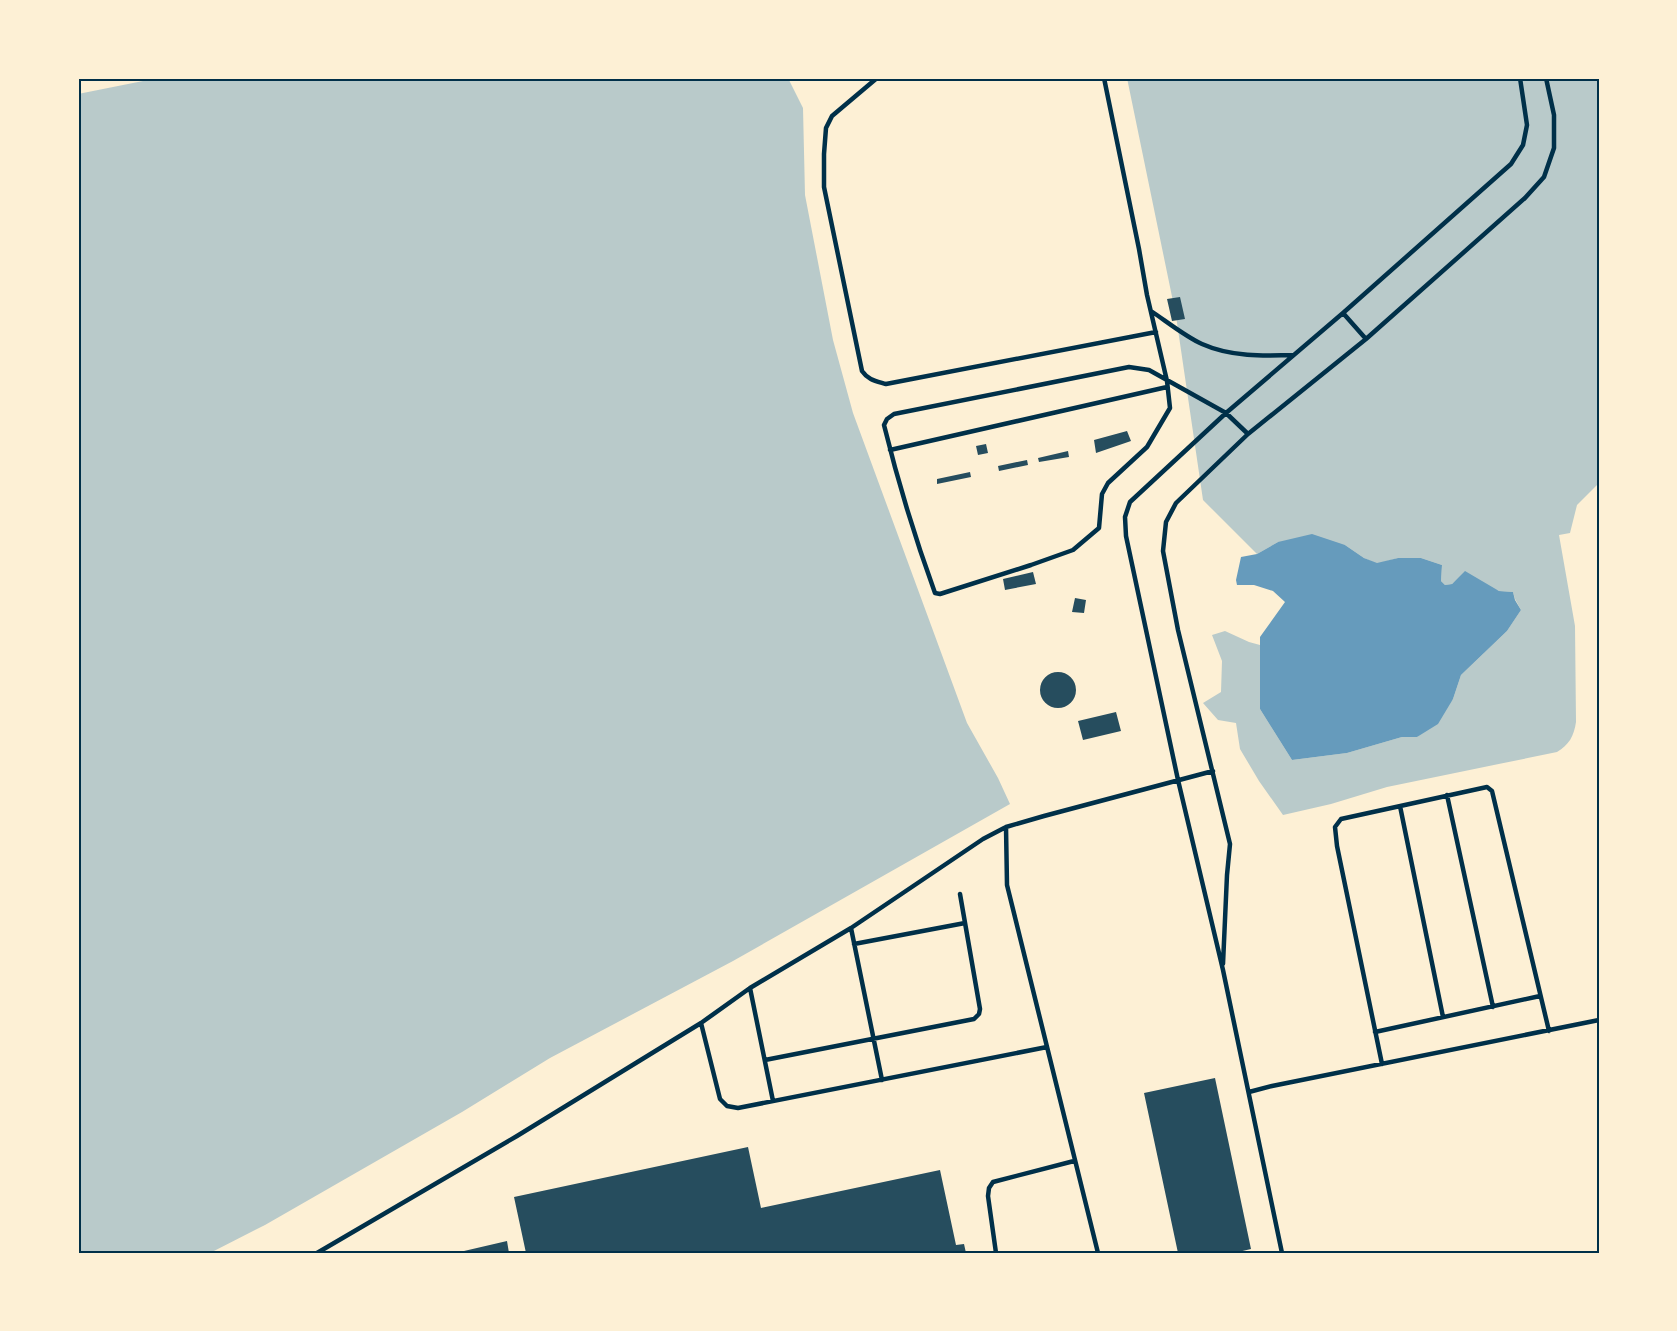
<svg xmlns="http://www.w3.org/2000/svg" width="1677" height="1331" font-family="'Nunito Sans',sans-serif">
<rect width="100%" height="100%" fill="#fdf0d5"/>
<path fill="#b9caca" d="M 158,78 L 788,78 L 803,108 L 805,195 L 833,340 L 853,413 L 967,723 L 998,778 L 1010,804 L 733,961 L 550,1058 L 462,1112 L 265,1225 L 210,1253 L 78,1253 L 78,94 Z
M 1127,78 L 1599,78 L 1599,483 L 1577,505 L 1570,533 L 1559,535 L 1575,626 L 1576,722 C 1574,736 1569,745 1557,752 L 1387,787 L 1331,804 L 1283,815 L 1259,781 L 1240,749 L 1236,723 L 1218,720 L 1203,703 L 1221,692 L 1222,661 L 1212,635 L 1225,631 L 1249,642 L 1260,645 L 1260,709 L 1292,760 L 1347,753 L 1402,737 L 1417,737 L 1453,699 L 1461,675 L 1507,631 L 1521,610 L 1515,599 L 1513,592 L 1499,591 L 1461,576 L 1452,584 L 1445,585 L 1441,581 L 1442,565 L 1421,558 L 1398,558 L 1377,564 L 1364,558 L 1345,545 L 1278,542 L 1257,554 L 1203,500 L 1176,316 Z"/>
<path fill="#669bbc" d="M 1312,534 L 1345,545 L 1364,558 L 1377,563 L 1398,558 L 1421,558 L 1442,565 L 1441,581 L 1445,585 L 1452,584 L 1465,571 L 1499,591 L 1513,592 L 1515,600 L 1521,610 L 1507,631 L 1461,675 L 1453,699 L 1438,724 L 1417,737 L 1402,737 L 1347,753 L 1292,760 L 1260,709 L 1260,637 L 1285,602 L 1273,591 L 1254,585 L 1237,585 L 1236,580 L 1241,557 L 1257,554 L 1278,542 Z"/>
<path fill="#264d5e" d="M 1180,297 L 1185,319 L 1172,321 L 1167,299 Z
M 1127,431 L 1131,441 L 1096,453 L 1094,440 Z
M 986,444 L 988,453 L 978,455 L 976,446 Z
M 1068,451 L 1069,457 L 1039,462 L 1038,458 Z
M 1027,460 L 1028,465 L 999,471 L 998,466 Z
M 970,472 L 971,477 L 937,484 L 937,479 Z
M 1033,572 L 1036,584 L 1005,590 L 1003,579 Z
M 1075,598 L 1086,600 L 1084,613 L 1072,612 Z
M1040 690a18 18 0 1 1 36 0a18 18 0 1 1-36 0Z
M 1116,712 L 1121,731 L 1083,740 L 1078,721 Z
M 1215,1078 L 1251,1249 L 1234,1253 L 1178,1253 L 1144,1093 Z
M 748,1147 L 761,1208 L 940,1170 L 956,1245 L 964,1244 L 966,1253 L 526,1253 L 514,1197 Z
M 507,1241 L 509,1253 L 464,1253 L 464,1251 Z"/>
<g fill="none" stroke-linecap="round" stroke-linejoin="round">
<path stroke="#003049" stroke-width="4.5" d="M 877,78 L 832,116 L 826,128 L 824,154 L 824,187 L 862,371 C 868,380 876,381 886,384 L 1156,332
M 1104,78 L 1139,249 L 1147,295 L 1167,381 L 1170,408 L 1147,447 L 1108,483 L 1102,494 L 1099,528 L 1073,550 L 1031,565 L 940,594 L 935,593 C 915,538 898,482 884,425 L 887,419 L 894,414 L 1129,367 L 1149,370 L 1226,413 L 1248,434
M 1151,311 C 1166,321 1186,337 1202,344 C 1231,357 1263,356 1294,355
M 1343,313 L 1366,339
M 890,450 L 1167,387
M 1447,795 L 1493,1007
M 1400,806 L 1443,1017
M 1006,827 L 1007,885 L 1098,1253
M 851,928 L 882,1080
M 854,944 L 965,923
M 1223,964 L 1227,875 L 1230,844 L 1178,630 L 1163,551 L 1166,522 L 1176,503 L 1248,434 L 1366,339 L 1525,198 L 1544,177 L 1554,148 L 1554,115 L 1546,78
M 750,988 L 773,1101
M 701,1023 L 720,1099 L 727,1106 L 738,1108 L 1047,1047
M 1375,1032 L 1540,996
M 765,1060 L 974,1019 L 979,1014 L 980,1009 L 960,894
M 1382,1064 L 1337,846 L 1335,827 L 1341,819 L 1487,787 L 1492,791 L 1549,1031
M 1249,1092 L 1272,1086 L 1599,1020
M 317,1253 L 517,1136 L 701,1023 L 750,988 L 851,928 L 983,839 L 1006,827 L 1044,816 L 1213,771
M 996,1253 L 988,1196 L 989,1188 L 993,1182 L 1074,1161
M 1282,1253 L 1223,970 L 1178,780 L 1126,536 L 1125,517 L 1130,502 L 1226,413 L 1343,313 L 1511,164 L 1523,145 L 1527,125 L 1520,78"/>
</g>
<rect width="1677" height="1331" fill="none" stroke="#fdf0d5" stroke-width="159"/>
<rect x="80" y="80" width="1518" height="1172" fill="none" stroke="#003049" stroke-width="2"/>
</svg>
